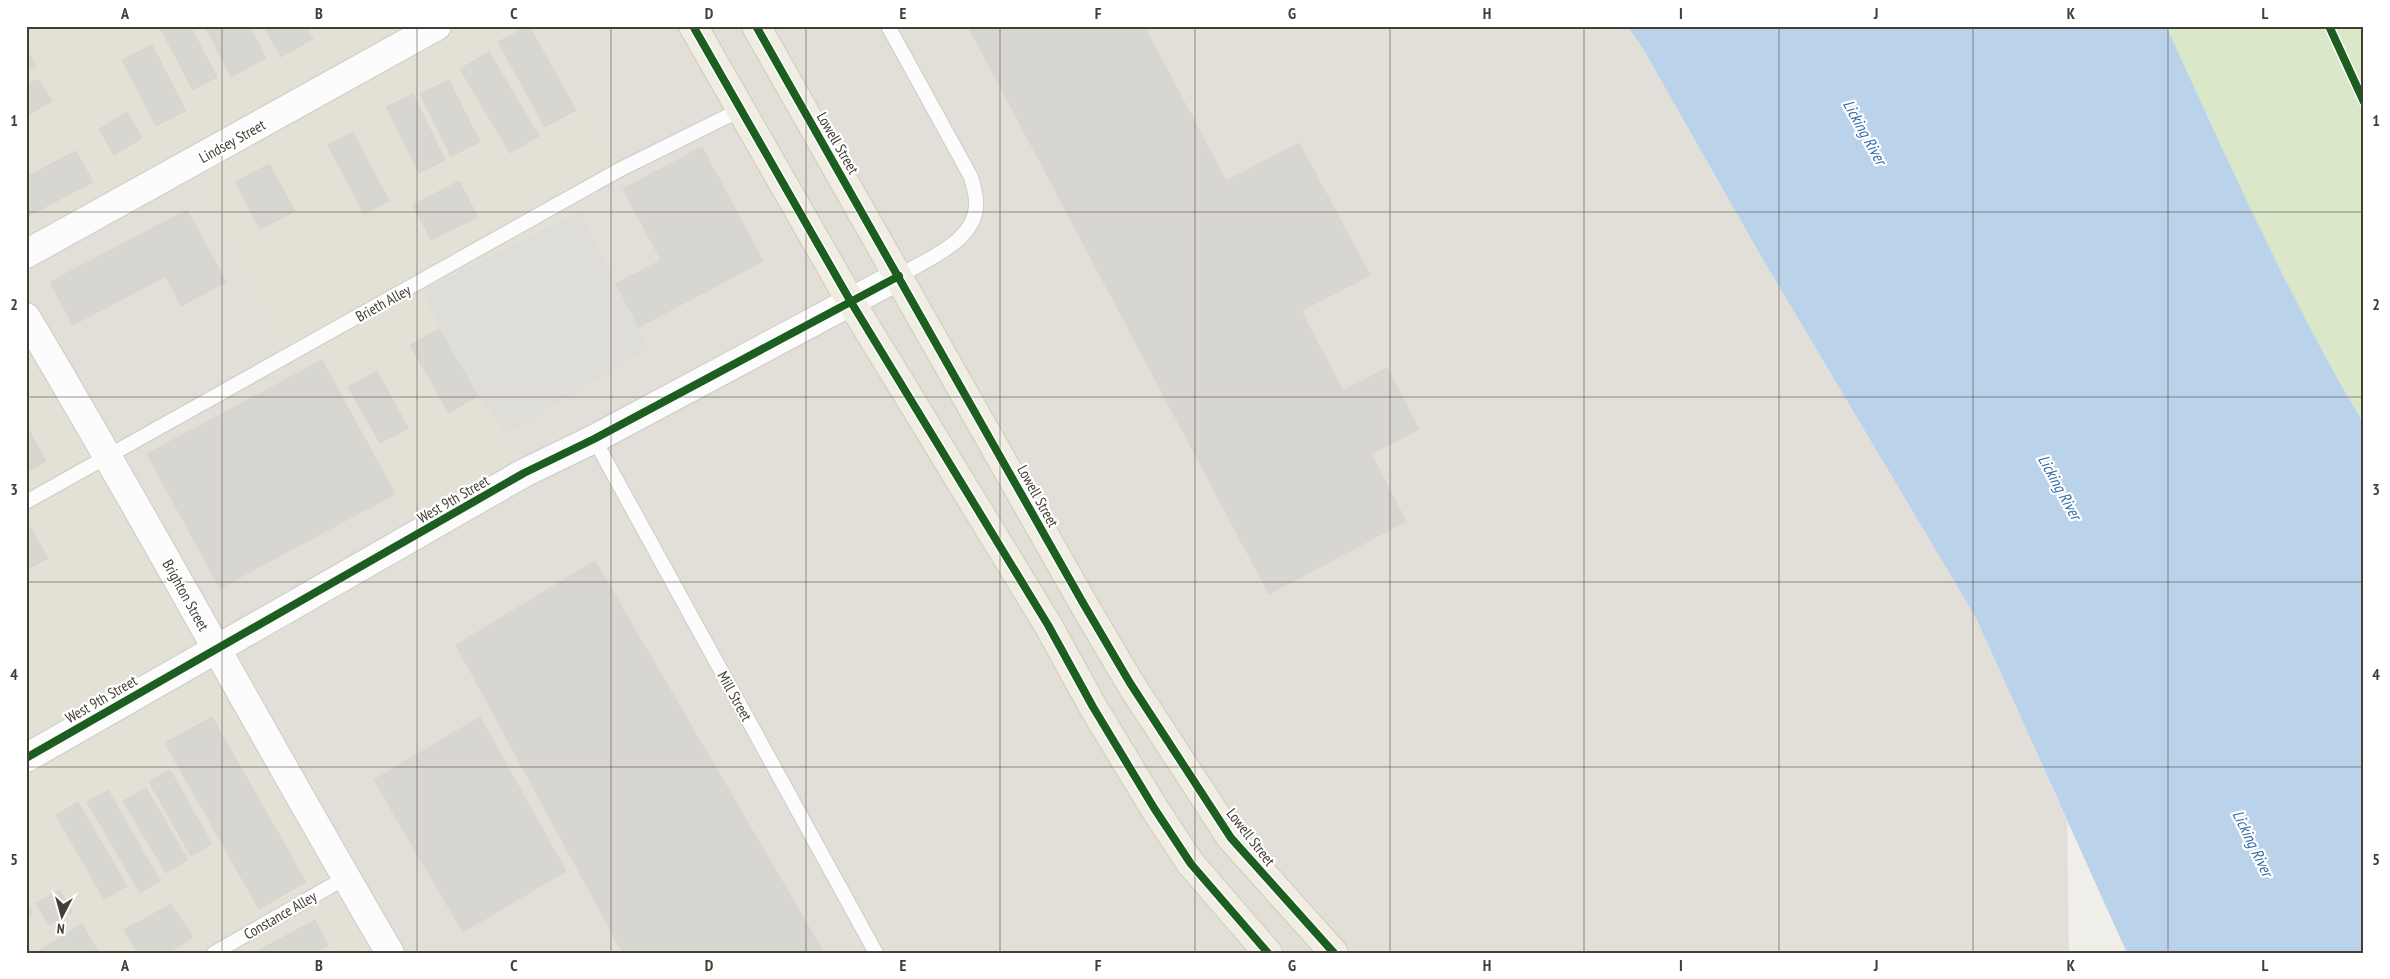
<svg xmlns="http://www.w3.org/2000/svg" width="2390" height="979" font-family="'PT Sans Narrow',sans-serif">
<rect width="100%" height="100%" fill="#efeee8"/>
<path fill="#e3e0d5" d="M 26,26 L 540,26 L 619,170 L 578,211 L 422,290 L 439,329 L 478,396 L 505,434 L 524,473 L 415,537 L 395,494 L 288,356 L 26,254 Z
M 26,317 L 390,953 L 26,953 Z"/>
<path fill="#e2dfd9" d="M 540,26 L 1627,26 L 1642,47 L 1758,251 L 1976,618 L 2067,821 L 2069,953 L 390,953 L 26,317 L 26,254 L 188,165 L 288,356 L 322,360 L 395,494 L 415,536 L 524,473 L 505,434 L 478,396 L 439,329 L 422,290 L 578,211 L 619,170 Z"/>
<path fill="#dae8c9" d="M 2166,26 L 2364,26 L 2364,424 C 2288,297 2228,161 2166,26 Z"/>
<path fill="#deddd8" d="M 578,211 L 639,327 L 647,349 L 505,434 L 478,396 L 439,329 L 422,290 Z"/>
<path fill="#bad3eb" d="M 1627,26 L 2166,26 C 2228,160 2288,297 2364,424 L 2364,953 L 2127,953 L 1976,618 L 1758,251 L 1642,47 Z"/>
<path fill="#d8d6d0" stroke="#d7d5ce" d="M 159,26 L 190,26 L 217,77 L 193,90 Z
M 205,26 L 250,26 L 266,58 L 231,77 Z
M 264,26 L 306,26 L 313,39 L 281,57 Z
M 529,26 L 576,110 L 545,127 L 498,42 Z
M 968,26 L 1144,26 L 1226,181 L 1299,143 L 1370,275 L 1301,311 L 1343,391 L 1387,368 L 1419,429 L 1371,454 L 1406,521 L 1269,594 Z
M 152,45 L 186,111 L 156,126 L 122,60 Z
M 26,50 L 36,66 L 26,71 Z
M 489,52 L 539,136 L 510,153 L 460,69 Z
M 38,79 L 52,101 L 26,116 L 26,86 Z
M 449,80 L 480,142 L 451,156 L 420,94 Z
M 413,94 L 445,160 L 419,173 L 386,107 Z
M 127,112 L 142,138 L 114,155 L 99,129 Z
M 353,132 L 389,201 L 364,214 L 328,145 Z
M 702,147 L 763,261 L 639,327 L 616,284 L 661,260 L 623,189 Z
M 76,151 L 93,182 L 26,217 L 26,177 Z
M 269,164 L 295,211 L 260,229 L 235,182 Z
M 459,181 L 478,217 L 431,240 L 413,205 Z
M 187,210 L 226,282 L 181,306 L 166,276 L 73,325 L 50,282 Z
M 439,329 L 478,396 L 449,413 L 410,345 Z
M 322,360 L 395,494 L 220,588 L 147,454 Z
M 377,371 L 408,428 L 380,443 L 348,387 Z
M 29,431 L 46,461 L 26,472 L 26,433 Z
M 29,526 L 48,558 L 26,570 L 26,528 Z
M 595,561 L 824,953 L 623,953 L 456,645 Z
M 212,717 L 306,882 L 259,909 L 165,743 Z
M 480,717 L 566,871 L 463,932 L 374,780 Z
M 170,770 L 212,844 L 191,856 L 149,782 Z
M 146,788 L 188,860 L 166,873 L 123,801 Z
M 108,790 L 160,881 L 140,893 L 87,802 Z
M 78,802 L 127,886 L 104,899 L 56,815 Z
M 60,890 L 73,912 L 49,925 L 36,903 Z
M 26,902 L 33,913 L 26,917 Z
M 171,904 L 193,937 L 172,951 L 151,915 Z
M 151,915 L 172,951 L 168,953 L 138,953 L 124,930 Z
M 315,920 L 328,945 L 314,953 L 254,953 Z
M 82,924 L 99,953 L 35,953 Z"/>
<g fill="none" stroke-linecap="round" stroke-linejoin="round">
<defs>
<path id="service" d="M 888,26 L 971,177 C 973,185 976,193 976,201 C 979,240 927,259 899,276
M 594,439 L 876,953
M 26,502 L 619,170 L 742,109
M 214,953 L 345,878"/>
<path id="minor" d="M 26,254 L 437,26
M 26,317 C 151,526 266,742 390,953
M 26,758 L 524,473 L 594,439 L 899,276"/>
<path id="primary" d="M 693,26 L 851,302 L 1048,625 L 1093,707 L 1154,808 L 1191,864 L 1268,953
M 756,26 L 1083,603 L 1130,683 L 1231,838 L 1334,953"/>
</defs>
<use href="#service" stroke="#cdcbc5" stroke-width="16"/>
<use href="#minor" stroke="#cdcbc5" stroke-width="30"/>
<use href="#primary" stroke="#d0cbb6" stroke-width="30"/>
<use href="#service" stroke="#fdfcfc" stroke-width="14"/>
<use href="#minor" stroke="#fdfcfc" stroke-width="28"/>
<use href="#primary" stroke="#f0ede3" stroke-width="28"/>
<defs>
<path id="cycleway" d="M 693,26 L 851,302 L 1048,625 L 1093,707 L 1154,808 L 1191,864 L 1268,953
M 756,26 L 1083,603 L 1130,683 L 1231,838 L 1334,953
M 2329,26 L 2364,102
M 26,758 L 524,473 L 594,439 L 899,276"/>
</defs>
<use href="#cycleway" stroke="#fff" stroke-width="11"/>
<use href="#cycleway" stroke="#1b5e20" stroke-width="8"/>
</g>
<path fill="none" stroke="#443f35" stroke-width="1" stroke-opacity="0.55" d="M 222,26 L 222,953M 417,26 L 417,953M 611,26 L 611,953M 806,26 L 806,953M 1000,26 L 1000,953M 1195,26 L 1195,953M 1390,26 L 1390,953M 1584,26 L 1584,953M 1779,26 L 1779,953M 1973,26 L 1973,953M 2168,26 L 2168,953M 26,212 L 2364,212M 26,397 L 2364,397M 26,582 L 2364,582M 26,767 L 2364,767"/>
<g text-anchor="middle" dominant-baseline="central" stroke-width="4.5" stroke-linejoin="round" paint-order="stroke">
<g font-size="15" fill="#443f35" stroke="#fff">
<text transform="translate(232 141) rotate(-29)">Lindsey Street</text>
<text transform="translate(838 143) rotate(60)">Lowell Street</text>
<text transform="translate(383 303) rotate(-29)">Brieth Alley</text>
<text transform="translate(1038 496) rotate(61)">Lowell Street</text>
<text transform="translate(453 499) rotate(-30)">West 9th Street</text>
<text transform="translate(186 595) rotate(61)">Brighton Street</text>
<text transform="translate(735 696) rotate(61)">Mill Street</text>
<text transform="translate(101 699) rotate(-30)">West 9th Street</text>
<text transform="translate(1251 837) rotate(52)">Lowell Street</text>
<text transform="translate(280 915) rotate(-30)">Constance Alley</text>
</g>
<g font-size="16" font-style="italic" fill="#346da9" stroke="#fff">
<text transform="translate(1865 132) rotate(61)">Licking River</text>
<text transform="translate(2060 487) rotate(61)">Licking River</text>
<text transform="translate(2253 843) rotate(64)">Licking River</text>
</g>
</g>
<rect width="2390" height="979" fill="none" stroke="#ffffff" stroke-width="55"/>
<g transform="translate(62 916) rotate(186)" stroke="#ffffff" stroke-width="4" paint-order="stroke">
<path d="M0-4L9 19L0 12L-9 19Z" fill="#443f35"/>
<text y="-8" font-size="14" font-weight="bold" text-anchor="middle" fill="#443f35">N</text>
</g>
<rect x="28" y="28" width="2334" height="924" fill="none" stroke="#443f35" stroke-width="2"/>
<g font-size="16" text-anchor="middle" font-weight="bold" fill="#443f35">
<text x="125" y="19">A</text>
<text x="319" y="19">B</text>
<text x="514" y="19">C</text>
<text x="709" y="19">D</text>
<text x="903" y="19">E</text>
<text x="1098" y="19">F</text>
<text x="1292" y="19">G</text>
<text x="1487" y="19">H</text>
<text x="1681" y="19">I</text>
<text x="1876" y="19">J</text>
<text x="2071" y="19">K</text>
<text x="2265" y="19">L</text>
<text x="14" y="126">1</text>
<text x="2376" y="126">1</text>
<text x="14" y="310">2</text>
<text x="2376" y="310">2</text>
<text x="14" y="495">3</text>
<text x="2376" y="495">3</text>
<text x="14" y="680">4</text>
<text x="2376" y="680">4</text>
<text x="14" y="865">5</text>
<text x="2376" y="865">5</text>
<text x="125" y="971">A</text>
<text x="319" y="971">B</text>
<text x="514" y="971">C</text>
<text x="709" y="971">D</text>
<text x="903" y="971">E</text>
<text x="1098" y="971">F</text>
<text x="1292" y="971">G</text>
<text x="1487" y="971">H</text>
<text x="1681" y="971">I</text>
<text x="1876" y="971">J</text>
<text x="2071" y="971">K</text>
<text x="2265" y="971">L</text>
</g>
</svg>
